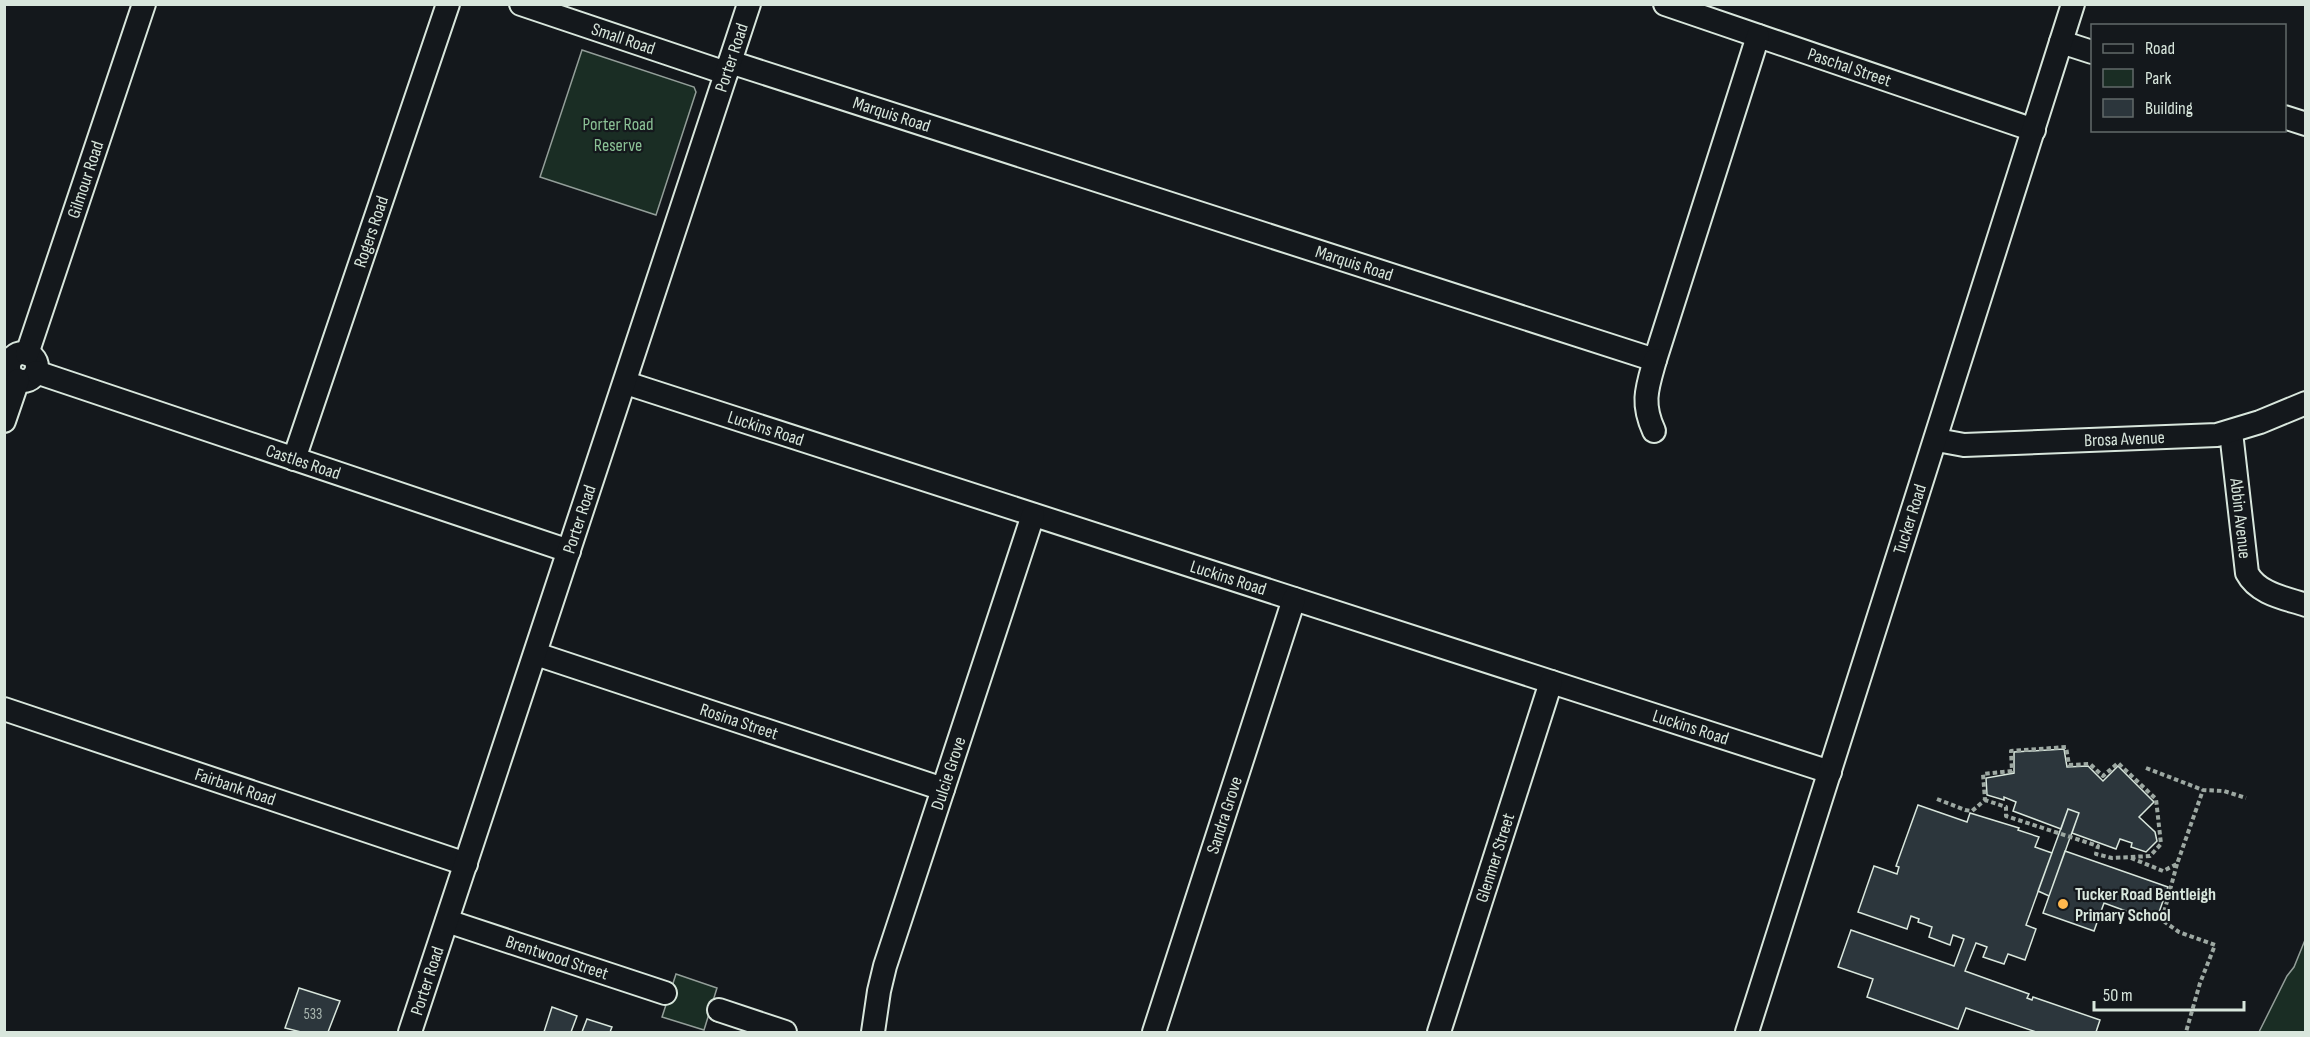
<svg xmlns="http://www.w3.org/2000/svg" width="2310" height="1037" font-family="'Sofia Sans Condensed',sans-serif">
<rect width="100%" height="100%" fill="#14181c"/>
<path fill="#1a2d24" stroke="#939e99" stroke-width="1.5" d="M 582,50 L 694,87 L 696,92 L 656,215 L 540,177 Z
M 2305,940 L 2305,1032 L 2259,1032 L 2287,976 L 2294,967 Z
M 676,974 L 717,988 L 704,1030 L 662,1017 Z"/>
<path fill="#2c363c" stroke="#d8e6dc" stroke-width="1.5" d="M 2064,749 L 2067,767 L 2088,766 L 2103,781 L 2118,766 L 2154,802 L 2139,817 L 2155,832 L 2157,841 L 2146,852 L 2131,847 L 2132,843 L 2120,839 L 2116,849 L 2072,833 L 2079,813 L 2068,809 L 2061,829 L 2013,811 L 2016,802 L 2004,797 L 2004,800 L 1987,795 L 1986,778 L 2014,773 L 2014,752 Z
M 1918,805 L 1967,822 L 1970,813 L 2019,828 L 2018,830 L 2039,837 L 2035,847 L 2052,853 L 2026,925 L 2036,929 L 2025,960 L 2008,954 L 2004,964 L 1983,957 L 1987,947 L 1976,943 L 1965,971 L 2029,994 L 2027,998 L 2032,1000 L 2033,997 L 2100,1020 L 2096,1032 L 2036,1032 L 1966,1008 L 1958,1029 L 1867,997 L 1873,979 L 1838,967 L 1851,930 L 1954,966 L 1964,939 L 1953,935 L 1950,945 L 1929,937 L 1932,927 L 1918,922 L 1919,919 L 1911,916 L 1907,929 L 1858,912 L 1874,866 L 1897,874 L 1899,867 L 1896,866 Z
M 2068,809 L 2079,813 L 2049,896 L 2038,891 Z
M 2065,851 L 2168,887 L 2158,915 L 2148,912 L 2145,918 L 2104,903 L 2094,931 L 2043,913 Z
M 299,988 L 340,1001 L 328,1032 L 301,1032 L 285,1028 Z
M 552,1007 L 577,1016 L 571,1032 L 544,1032 Z
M 587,1019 L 612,1027 L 610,1032 L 582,1032 Z"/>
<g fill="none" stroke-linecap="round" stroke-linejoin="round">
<defs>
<g id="minor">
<path id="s1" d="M 521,4 L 726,73"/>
<path id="s2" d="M 1665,4 L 2034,130"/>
<path d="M 2061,42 L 2092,52"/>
<path id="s3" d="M 730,62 L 1655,360 L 1758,36"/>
<path d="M 2284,117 L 2306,124"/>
<circle cx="23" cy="367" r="14"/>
<path id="s4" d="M 27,354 L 144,4"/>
<path id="s5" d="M 36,372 L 569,551"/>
<path id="s6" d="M 626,383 L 1830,772"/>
<path d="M 4,421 L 18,380"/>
<path d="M 1654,431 C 1641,403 1647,388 1655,360"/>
<path id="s7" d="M 2231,432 L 2247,573 C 2258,594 2285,598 2306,605"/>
<path id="s8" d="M 1937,440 L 1964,445 L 2217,435 L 2260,422 L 2306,403"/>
<path id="s9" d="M 294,459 L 448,4"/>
<path id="s10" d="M 536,654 L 943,789"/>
<path id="s11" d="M 4,709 L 466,864"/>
<path id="s12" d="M 447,921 L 665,993"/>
<path d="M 719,1010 L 785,1032"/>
<path id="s13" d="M 410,1032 L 749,4"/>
<path id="s14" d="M 873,1032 L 879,991 L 885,966 L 1033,515"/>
<path id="s15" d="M 1154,1032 L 1294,599"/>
<path id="s16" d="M 1439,1032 L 1551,682"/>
<path id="s17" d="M 1747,1032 L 2073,4"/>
</g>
</defs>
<use href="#minor" stroke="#d8e6dc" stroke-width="26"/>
<path stroke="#9da8a2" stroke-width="4" stroke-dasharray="4.5 3" stroke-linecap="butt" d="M 2146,768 L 2203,790 L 2224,791 L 2246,798
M 1937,799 L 1965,810 L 1972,811 L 1985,800 L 1983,774 L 2012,771 L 2011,751 L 2066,747 L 2069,765 L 2090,764 L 2103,776 L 2118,763 L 2156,799 L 2161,844 L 2150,856 L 2112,858 L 2096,854 L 2098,846 L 2006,816 L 2006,807 L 1985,800
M 2131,858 L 2163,871 L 2177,864 L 2203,790
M 2177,864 L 2162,920 L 2179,932 L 2215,945 L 2200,983 L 2186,1032"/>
<use href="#minor" stroke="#14181c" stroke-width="22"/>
</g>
<circle fill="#ffb74d" stroke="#14181c" stroke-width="2" cx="2063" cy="904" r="6"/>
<g text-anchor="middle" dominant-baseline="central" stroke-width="4.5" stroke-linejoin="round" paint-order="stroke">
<g font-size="15" fill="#adbab4">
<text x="313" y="1014">533</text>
</g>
<g font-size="18" fill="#d8e6dc" stroke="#14181c">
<text stroke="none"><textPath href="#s1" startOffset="108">Small Road</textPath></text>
<text stroke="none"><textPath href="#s13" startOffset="1026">Porter Road</textPath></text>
<text stroke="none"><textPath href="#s2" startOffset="195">Paschal Street</textPath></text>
<text stroke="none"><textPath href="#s3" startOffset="170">Marquis Road</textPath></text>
<text stroke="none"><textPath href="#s4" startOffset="184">Gilmour Road</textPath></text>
<text stroke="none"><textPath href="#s9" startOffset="240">Rogers Road</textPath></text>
<text stroke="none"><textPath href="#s3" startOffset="656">Marquis Road</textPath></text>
<text stroke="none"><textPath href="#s6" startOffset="147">Luckins Road</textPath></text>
<text stroke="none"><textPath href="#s8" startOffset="188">Brosa Avenue</textPath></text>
<text stroke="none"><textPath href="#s5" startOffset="282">Castles Road</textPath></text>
<text stroke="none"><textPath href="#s13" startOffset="540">Porter Road</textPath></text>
<text stroke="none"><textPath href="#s17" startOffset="538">Tucker Road</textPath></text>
<text stroke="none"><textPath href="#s7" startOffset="87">Abbin Avenue</textPath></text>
<text stroke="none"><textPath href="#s6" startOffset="633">Luckins Road</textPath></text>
<text stroke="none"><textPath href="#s10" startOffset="214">Rosina Street</textPath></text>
<text stroke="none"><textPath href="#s6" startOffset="1119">Luckins Road</textPath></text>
<text stroke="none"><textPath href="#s14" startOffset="270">Dulcie Grove</textPath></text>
<text stroke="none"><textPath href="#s11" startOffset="244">Fairbank Road</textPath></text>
<text stroke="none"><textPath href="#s15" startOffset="228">Sandra Grove</textPath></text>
<text stroke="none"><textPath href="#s16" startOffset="183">Glenmer Street</textPath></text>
<text stroke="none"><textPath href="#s12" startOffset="116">Brentwood Street</textPath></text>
<text stroke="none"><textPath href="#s13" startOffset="54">Porter Road</textPath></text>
</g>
<g font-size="18" fill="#8ac095" stroke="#14181c">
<text x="618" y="124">Porter Road<tspan x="618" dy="21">Reserve</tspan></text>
</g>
<g font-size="18" font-weight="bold" fill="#d8e6dc" stroke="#14181c" text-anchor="start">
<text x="2075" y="894">Tucker Road Bentleigh<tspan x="2075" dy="21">Primary School</tspan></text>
</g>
</g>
<rect width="2310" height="1037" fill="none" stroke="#d8e6dc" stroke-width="12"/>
<rect x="2091" y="24" width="195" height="108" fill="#14181c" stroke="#626a69" stroke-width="1.5"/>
<rect x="2103" y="44" width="30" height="9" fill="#14181c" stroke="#626a69" stroke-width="1.5"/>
<text x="2145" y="54" font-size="18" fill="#d8e6dc">Road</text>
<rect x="2103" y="69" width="30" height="18" fill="#1a2d24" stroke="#626a69" stroke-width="1.5"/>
<text x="2145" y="84" font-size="18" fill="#d8e6dc">Park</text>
<rect x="2103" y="99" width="30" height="18" fill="#2c363c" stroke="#626a69" stroke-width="1.5"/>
<text x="2145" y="114" font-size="18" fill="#d8e6dc">Building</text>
<path d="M2094 1001v9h150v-9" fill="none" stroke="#d8e6dc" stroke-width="3"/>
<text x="2103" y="1001" font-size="18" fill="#d8e6dc" stroke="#14181c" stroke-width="4.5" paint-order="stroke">50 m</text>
</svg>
